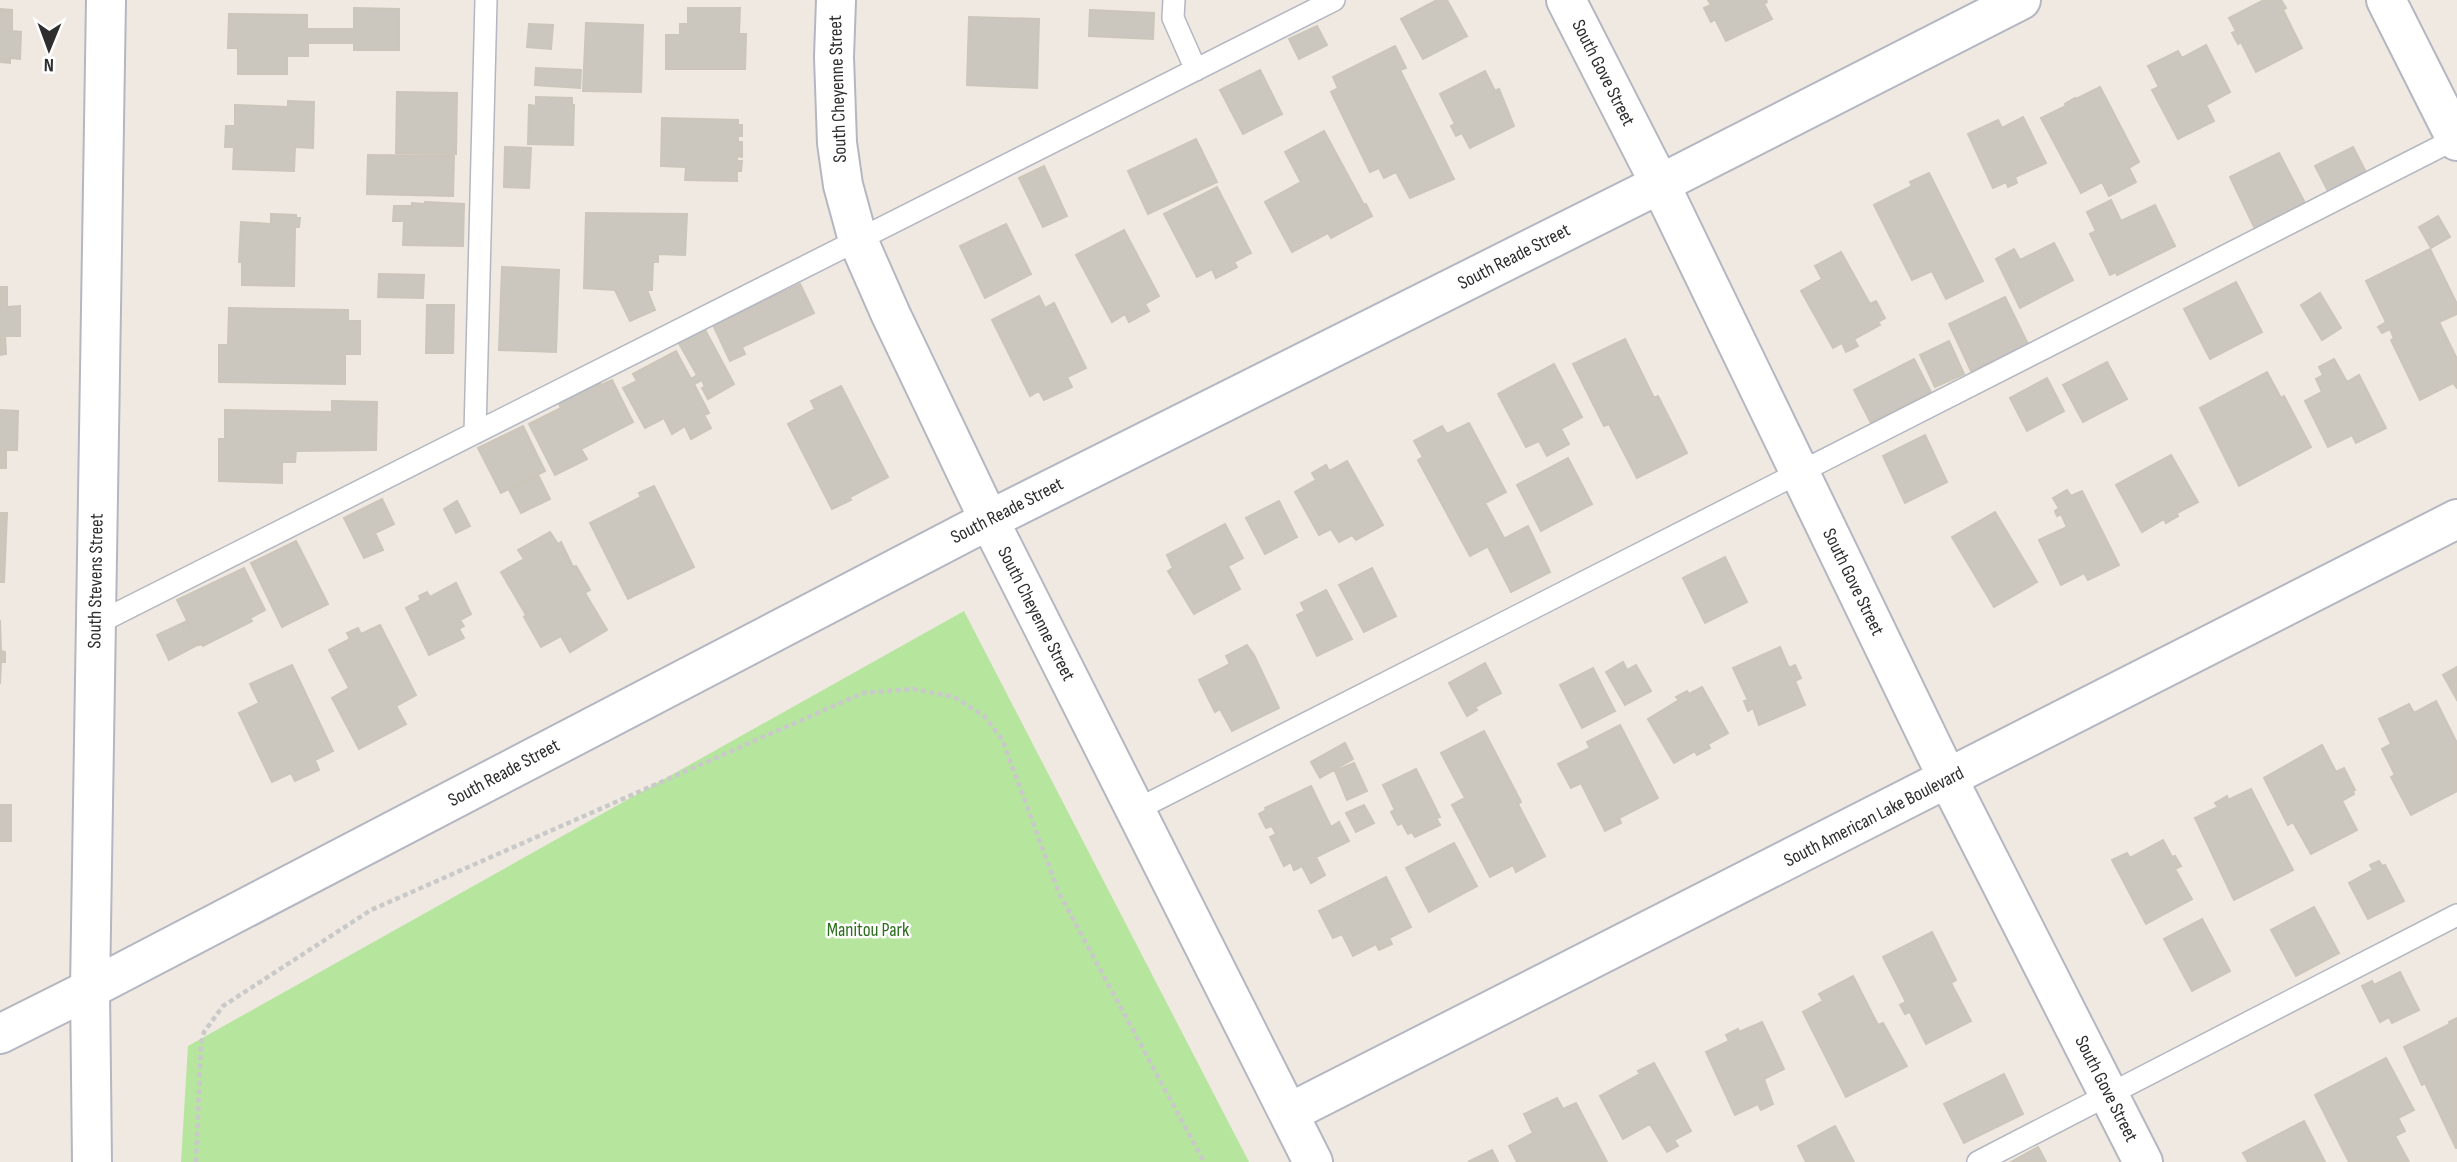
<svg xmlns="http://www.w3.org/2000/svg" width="2457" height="1162" font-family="'Sofia Sans Condensed',sans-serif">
<rect width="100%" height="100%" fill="#efe9e1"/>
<path fill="#b6e59e" d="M 964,611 L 1249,1162 L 181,1162 L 188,1046 Z"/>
<path fill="#cbc7bf" stroke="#cbc5ba" stroke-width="2" d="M 1437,0 L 1447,0 L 1467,36 L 1423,59 L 1401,19 Z
M 1708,0 L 1766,0 L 1767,2 L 1764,4 L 1772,19 L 1726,41 L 1715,19 L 1711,22 L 1704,8 L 1711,5 Z
M 2264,0 L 2281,0 L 2286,8 L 2283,10 L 2302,48 L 2256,72 L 2241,42 L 2238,44 L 2232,33 L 2236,31 L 2229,18 Z
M 354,8 L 399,9 L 399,50 L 354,50 L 354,43 L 308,43 L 308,56 L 287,56 L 287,74 L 238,74 L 238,48 L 228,48 L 229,14 L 307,15 L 307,29 L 354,29 Z
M 688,8 L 740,8 L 739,34 L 746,34 L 745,69 L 666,69 L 666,35 L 680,35 L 680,24 L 688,24 Z
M 0,9 L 12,10 L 12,31 L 21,32 L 20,59 L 10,58 L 10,63 L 0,62 Z
M 1090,10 L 1154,13 L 1153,39 L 1089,36 Z
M 969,17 L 1039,19 L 1037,88 L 967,85 Z
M 586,23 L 643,25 L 641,92 L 583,91 Z
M 529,24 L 553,25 L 551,49 L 527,47 Z
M 1317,26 L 1327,45 L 1299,59 L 1289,39 Z
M 2206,45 L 2230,92 L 2206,105 L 2214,121 L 2178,139 L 2152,90 L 2159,87 L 2148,66 L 2178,51 L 2182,58 Z
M 1395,46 L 1406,68 L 1400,70 L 1454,179 L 1410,198 L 1396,172 L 1384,178 L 1379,168 L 1370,172 L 1331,92 L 1338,88 L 1333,77 Z
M 536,68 L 581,70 L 580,88 L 535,85 Z
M 1260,70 L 1282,114 L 1243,134 L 1220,90 Z
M 1485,71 L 1495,91 L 1499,89 L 1514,126 L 1470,148 L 1462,133 L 1456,136 L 1451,126 L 1455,124 L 1440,94 Z
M 2100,87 L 2139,162 L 2129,168 L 2136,182 L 2109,196 L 2102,182 L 2081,193 L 2041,118 L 2066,106 L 2065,104 L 2075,98 L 2076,99 Z
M 397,92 L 457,93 L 456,154 L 396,153 Z
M 536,97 L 572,98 L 572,105 L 574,105 L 573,145 L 528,144 L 529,105 L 536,106 Z
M 288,101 L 314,102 L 313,148 L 295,147 L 294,171 L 233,169 L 234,147 L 225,147 L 226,126 L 235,126 L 235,105 L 288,107 Z
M 2023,117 L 2046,163 L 2015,177 L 2017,183 L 2008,187 L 2006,182 L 1993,188 L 1968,134 L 1998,120 L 2002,128 Z
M 662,118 L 738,120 L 738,125 L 742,125 L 742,136 L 738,136 L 738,142 L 742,142 L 742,157 L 737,156 L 737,161 L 742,161 L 741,171 L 737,171 L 737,181 L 685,180 L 686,167 L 661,166 Z
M 1324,131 L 1364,205 L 1366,204 L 1372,216 L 1331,238 L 1328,233 L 1292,252 L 1265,202 L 1301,182 L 1285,152 Z
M 1196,139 L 1217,182 L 1148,214 L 1128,171 Z
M 505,147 L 531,148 L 529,188 L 504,187 Z
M 2353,147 L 2367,174 L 2329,193 L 2315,166 Z
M 2279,153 L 2305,203 L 2255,229 L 2230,177 Z
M 368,155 L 454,156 L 453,196 L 367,194 Z
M 1044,166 L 1067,216 L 1043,227 L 1019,178 Z
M 1929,173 L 1983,281 L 1946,299 L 1932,271 L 1912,280 L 1874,205 L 1912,186 L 1910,182 Z
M 1217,187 L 1251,253 L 1234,262 L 1237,267 L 1216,278 L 1212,269 L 1197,277 L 1164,214 Z
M 2111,200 L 2121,221 L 2155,205 L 2175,246 L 2117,275 L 2116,272 L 2110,275 L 2090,234 L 2096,231 L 2087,212 Z
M 425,202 L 464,204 L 463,246 L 403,245 L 404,221 L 393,221 L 394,206 L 412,206 L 412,203 L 425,204 Z
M 586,213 L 687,214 L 685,255 L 658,254 L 658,262 L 653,262 L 652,290 L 647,290 L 655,310 L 630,321 L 615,290 L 584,288 Z
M 271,214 L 296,215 L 296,218 L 300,218 L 299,227 L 295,227 L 294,286 L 242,285 L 242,262 L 239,262 L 241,222 L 271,224 Z
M 2438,216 L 2450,237 L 2431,248 L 2419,227 Z
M 1006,224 L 1031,274 L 985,298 L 960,246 Z
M 1124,230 L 1159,296 L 1145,304 L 1149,311 L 1129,322 L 1125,314 L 1112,322 L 1076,255 Z
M 2054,243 L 2073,280 L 2020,308 L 1996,259 L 2014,249 L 2020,260 Z
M 2430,249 L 2457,304 L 2457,314 L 2439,322 L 2457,359 L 2457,388 L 2453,383 L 2420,400 L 2391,340 L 2394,339 L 2390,329 L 2382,333 L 2378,327 L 2386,322 L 2366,281 Z
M 1841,252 L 1870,304 L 1876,301 L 1885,318 L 1878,322 L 1880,325 L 1854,339 L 1858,346 L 1846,352 L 1842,343 L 1833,348 L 1801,291 L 1822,279 L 1815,266 Z
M 502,267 L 559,270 L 556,352 L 499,350 Z
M 379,274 L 424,275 L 423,298 L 378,297 Z
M 2236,282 L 2262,332 L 2210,359 L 2184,309 Z
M 800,284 L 814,313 L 742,347 L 745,354 L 730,361 L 713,325 Z
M 0,287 L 7,287 L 7,307 L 20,306 L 20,336 L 5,336 L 6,354 L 0,355 Z
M 2320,293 L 2341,328 L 2322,340 L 2301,305 Z
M 1039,296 L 1045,308 L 1054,303 L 1086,368 L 1067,377 L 1072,387 L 1044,400 L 1039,391 L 1030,396 L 992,320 Z
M 2005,297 L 2028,344 L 1971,371 L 1949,324 Z
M 427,305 L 454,305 L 453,353 L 426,353 Z
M 229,308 L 348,310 L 348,321 L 360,321 L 360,354 L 345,354 L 345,384 L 219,382 L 219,345 L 228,345 Z
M 703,326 L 734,384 L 708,399 L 702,388 L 705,387 L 702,380 L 694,384 L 709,413 L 704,415 L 711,428 L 691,439 L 685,426 L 672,434 L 664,418 L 645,428 L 623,388 L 637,381 L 633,374 L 676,351 L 691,379 L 697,375 L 677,340 Z
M 1625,339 L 1654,398 L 1658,396 L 1687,453 L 1637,478 L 1609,424 L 1604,426 L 1573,364 Z
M 1949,341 L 1964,374 L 1935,387 L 1920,355 Z
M 1914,359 L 1931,392 L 1871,423 L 1854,390 Z
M 2334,359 L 2347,382 L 2359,375 L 2386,428 L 2356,443 L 2352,435 L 2328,447 L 2305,401 L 2322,392 L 2316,379 L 2323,375 L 2319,367 Z
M 2107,362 L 2127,399 L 2083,422 L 2063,385 Z
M 1554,364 L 1582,417 L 1561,429 L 1569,444 L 1547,456 L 1539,441 L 1526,447 L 1498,394 Z
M 2267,372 L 2281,398 L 2284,396 L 2311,447 L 2239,486 L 2200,408 Z
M 2047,378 L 2064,411 L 2027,431 L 2010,398 Z
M 612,380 L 633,422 L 581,449 L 587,459 L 555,475 L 529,424 L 561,408 L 559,404 L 600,383 L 601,385 Z
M 841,386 L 888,477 L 850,497 L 851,500 L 832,509 L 788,424 L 815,409 L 811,401 Z
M 332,401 L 377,402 L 376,450 L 296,451 L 295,462 L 282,462 L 282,483 L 219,481 L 219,439 L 225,439 L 225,410 L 332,412 Z
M 0,410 L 18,411 L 17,450 L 6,450 L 6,468 L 0,468 Z
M 1469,423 L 1506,492 L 1485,503 L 1504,538 L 1470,556 L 1418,460 L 1423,457 L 1414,441 L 1442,426 L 1447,434 Z
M 523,426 L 545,471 L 501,493 L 478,448 Z
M 1925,435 L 1947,482 L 1905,503 L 1883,456 Z
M 2171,455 L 2198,502 L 2177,513 L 2178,516 L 2166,523 L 2164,519 L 2142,532 L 2116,485 Z
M 1568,458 L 1592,504 L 1541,531 L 1517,485 Z
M 1347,461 L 1383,525 L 1356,540 L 1352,535 L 1339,542 L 1331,529 L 1319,535 L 1295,492 L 1316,480 L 1312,473 L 1326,465 L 1329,471 Z
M 538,475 L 550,499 L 521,513 L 509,490 Z
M 654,486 L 694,567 L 628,599 L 590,523 L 641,497 L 639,493 Z
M 2067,490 L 2071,496 L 2082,491 L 2119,565 L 2088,580 L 2084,573 L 2061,585 L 2039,540 L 2067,527 L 2061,514 L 2057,516 L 2055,511 L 2059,508 L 2053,498 Z
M 382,499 L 394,524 L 375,533 L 383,550 L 364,558 L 344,518 Z
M 457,501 L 470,526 L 456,533 L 444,509 Z
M 1279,501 L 1297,537 L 1265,554 L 1246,518 Z
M 1995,512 L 2037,582 L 1994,607 L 1952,537 Z
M 0,513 L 7,513 L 4,582 L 0,582 Z
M 1225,524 L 1243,558 L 1228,566 L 1240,589 L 1194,614 L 1168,571 L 1173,568 L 1167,555 Z
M 1528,526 L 1550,572 L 1511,592 L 1488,547 Z
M 550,532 L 558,544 L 561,542 L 573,567 L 576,566 L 590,590 L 585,593 L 607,630 L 570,652 L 561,636 L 541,647 L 524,617 L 526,615 L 501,572 L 524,559 L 518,550 Z
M 296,541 L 328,604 L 282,627 L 251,563 Z
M 1725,557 L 1747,602 L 1705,623 L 1683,578 Z
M 244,568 L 265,610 L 250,618 L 252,621 L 203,646 L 202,644 L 199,645 L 177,600 Z
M 1372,568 L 1396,616 L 1364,632 L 1339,585 Z
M 456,583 L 471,614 L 460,620 L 464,626 L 459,629 L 464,638 L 429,655 L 406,608 L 421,600 L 419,596 L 427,592 L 430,597 Z
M 1326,590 L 1352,639 L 1317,656 L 1297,615 L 1305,611 L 1301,603 Z
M 0,620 L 1,651 L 5,652 L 5,662 L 1,662 L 0,684 Z
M 187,621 L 199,644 L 169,660 L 157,635 Z
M 380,625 L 416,695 L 396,706 L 406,724 L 359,749 L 332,698 L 349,688 L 329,650 L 350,639 L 347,633 L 358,628 L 361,634 Z
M 1247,645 L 1254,655 L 1279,708 L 1232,731 L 1220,709 L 1215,712 L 1199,680 L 1230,664 L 1226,656 Z
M 1780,647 L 1789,668 L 1795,665 L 1801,678 L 1795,681 L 1805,705 L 1759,725 L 1753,708 L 1748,711 L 1744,701 L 1748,700 L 1733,668 Z
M 1623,662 L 1627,670 L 1636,665 L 1651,691 L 1625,705 L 1606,672 Z
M 1485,663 L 1501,693 L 1475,707 L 1477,710 L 1467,716 L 1449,683 Z
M 292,665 L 333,751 L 315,760 L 319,770 L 295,781 L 291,773 L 272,782 L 239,713 L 259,703 L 250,684 Z
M 2457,667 L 2457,700 L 2443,675 Z
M 1593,668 L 1615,711 L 1582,728 L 1560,685 Z
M 1702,687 L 1728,733 L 1708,744 L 1710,748 L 1697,755 L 1695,751 L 1674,763 L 1648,719 L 1679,700 L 1676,697 L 1687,691 L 1689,694 Z
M 2436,701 L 2457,743 L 2457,791 L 2411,815 L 2391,777 L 2395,775 L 2382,749 L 2391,744 L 2379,719 L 2409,704 L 2414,713 Z
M 1620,725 L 1658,798 L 1619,818 L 1621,823 L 1605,831 L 1581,783 L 1571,788 L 1558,764 L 1590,748 L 1587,742 Z
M 1484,731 L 1521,802 L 1518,804 L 1545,856 L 1516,872 L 1513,865 L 1490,877 L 1452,805 L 1465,798 L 1441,753 Z
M 1345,743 L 1353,759 L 1320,778 L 1311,762 Z
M 2322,745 L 2336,772 L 2344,768 L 2355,790 L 2353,791 L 2354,794 L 2342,801 L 2357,830 L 2311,854 L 2293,822 L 2288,825 L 2264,778 Z
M 1354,763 L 1367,791 L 1347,800 L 1335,771 Z
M 1416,769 L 1440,817 L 1436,818 L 1440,825 L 1415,837 L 1412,832 L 1408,834 L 1402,823 L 1398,825 L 1391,812 L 1395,810 L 1383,785 Z
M 1311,786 L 1331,827 L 1339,822 L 1349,841 L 1316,857 L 1325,875 L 1311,883 L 1302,866 L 1294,870 L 1291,862 L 1284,866 L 1270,837 L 1276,834 L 1272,826 L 1266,828 L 1259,814 L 1266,810 L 1265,808 Z
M 2251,789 L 2293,870 L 2234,900 L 2195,818 L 2218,807 L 2215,803 L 2227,796 L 2228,800 Z
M 0,805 L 11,805 L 11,841 L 0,841 Z
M 1364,805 L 1374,823 L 1356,832 L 1346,813 Z
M 2163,840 L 2172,857 L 2175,856 L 2181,866 L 2175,869 L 2192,899 L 2146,924 L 2112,860 L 2127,853 L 2130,858 Z
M 1454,843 L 1477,886 L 1429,912 L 1406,868 Z
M 2379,861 L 2382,866 L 2385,865 L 2404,901 L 2368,919 L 2349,883 L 2373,870 L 2370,865 Z
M 1386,877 L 1411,927 L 1389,938 L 1392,944 L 1379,950 L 1376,944 L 1353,956 L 1342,934 L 1333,938 L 1319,911 Z
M 2314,907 L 2339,953 L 2296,976 L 2271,930 Z
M 2202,919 L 2230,971 L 2192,991 L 2164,939 Z
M 1932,932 L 1956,980 L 1951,983 L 1971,1021 L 1926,1044 L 1910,1012 L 1905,1014 L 1900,1005 L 1906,1002 L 1883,957 Z
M 2400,972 L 2419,1010 L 2392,1023 L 2389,1017 L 2380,1022 L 2362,986 L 2372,981 L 2374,985 Z
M 1853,976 L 1878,1025 L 1883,1023 L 1907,1066 L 1846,1097 L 1803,1012 L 1823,1001 L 1819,994 Z
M 2457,1018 L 2457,1148 L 2456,1148 L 2425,1083 L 2422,1085 L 2404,1047 L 2450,1024 L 2449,1022 Z
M 1762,1022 L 1784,1069 L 1764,1079 L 1773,1104 L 1761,1110 L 1758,1104 L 1735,1115 L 1706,1052 L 1729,1041 L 1726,1035 L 1738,1029 L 1739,1032 Z
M 2386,1058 L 2414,1110 L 2398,1118 L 2405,1131 L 2395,1136 L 2409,1162 L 2349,1162 L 2315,1095 Z
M 1654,1063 L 1691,1131 L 1674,1140 L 1678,1146 L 1667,1152 L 1650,1124 L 1623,1139 L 1600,1096 L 1640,1074 L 1638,1071 Z
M 2004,1074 L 2023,1114 L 1964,1143 L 1944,1104 Z
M 1557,1098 L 1563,1109 L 1576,1103 L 1607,1162 L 1517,1162 L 1509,1146 L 1533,1133 L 1524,1114 Z
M 2304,1121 L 2325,1162 L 2248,1162 L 2243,1153 Z
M 1835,1126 L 1854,1162 L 1806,1162 L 1798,1146 Z
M 2038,1147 L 2046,1162 L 2011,1162 Z
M 1492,1150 L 1498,1162 L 1468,1162 Z"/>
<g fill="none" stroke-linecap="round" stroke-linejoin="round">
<defs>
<path id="lane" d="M 1174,0 L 1173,18 L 1196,70
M 475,433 L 486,0
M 96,624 L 1334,0
M 1136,810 L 2457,138
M 1978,1162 L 2457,915"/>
<path id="street" d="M 836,0 L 834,57 L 837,143 L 843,185 L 858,240 L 891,315 L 989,520 L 1313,1162
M 1566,0 L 1660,184 L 1948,779 L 2143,1162
M 2386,0 L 2457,141
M 0,1034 L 90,989 L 989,520 L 1660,184 L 2021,0
M 1289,1113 L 2457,519
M 92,1162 L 90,989 L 106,0"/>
</defs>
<use href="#lane" stroke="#b4b7c1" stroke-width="24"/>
<use href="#street" stroke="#b4b7c1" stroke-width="42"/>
<path stroke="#c9c9c9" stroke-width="4.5" stroke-dasharray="5 3.5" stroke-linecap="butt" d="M 196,1162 L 201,1044 L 204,1032 L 223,1006 L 371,910 L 863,693 L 913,689 L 954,697 L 984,716 L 1002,739 L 1059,893 L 1204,1162"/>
<use href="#lane" stroke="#fff" stroke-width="21"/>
<use href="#street" stroke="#fff" stroke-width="38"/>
</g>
<g text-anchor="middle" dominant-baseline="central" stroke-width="5" stroke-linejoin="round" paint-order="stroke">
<g font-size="19" fill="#2e2e2e" stroke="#fff">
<text transform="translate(1603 73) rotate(63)">South Gove Street</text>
<text transform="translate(838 89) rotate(-92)">South Cheyenne Street</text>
<text transform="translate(1514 257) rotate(-27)">South Reade Street</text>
<text transform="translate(1007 511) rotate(-27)">South Reade Street</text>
<text transform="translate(96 581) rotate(-89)">South Stevens Street</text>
<text transform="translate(1853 582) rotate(64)">South Gove Street</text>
<text transform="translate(1036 614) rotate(63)">South Cheyenne Street</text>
<text transform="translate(504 773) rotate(-28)">South Reade Street</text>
<text transform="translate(1874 817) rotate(-27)">South American Lake Boulevard</text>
<text transform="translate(2106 1089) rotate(63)">South Gove Street</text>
</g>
<g font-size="19" fill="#2c6e1b" stroke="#fff">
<text x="868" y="930">Manitou Park</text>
</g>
</g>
<g transform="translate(49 49) rotate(181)" stroke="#ffffff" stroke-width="5" paint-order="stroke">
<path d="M0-5L12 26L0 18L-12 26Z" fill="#2e2e2e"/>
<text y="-10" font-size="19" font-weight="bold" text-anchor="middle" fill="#2e2e2e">N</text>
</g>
</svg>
